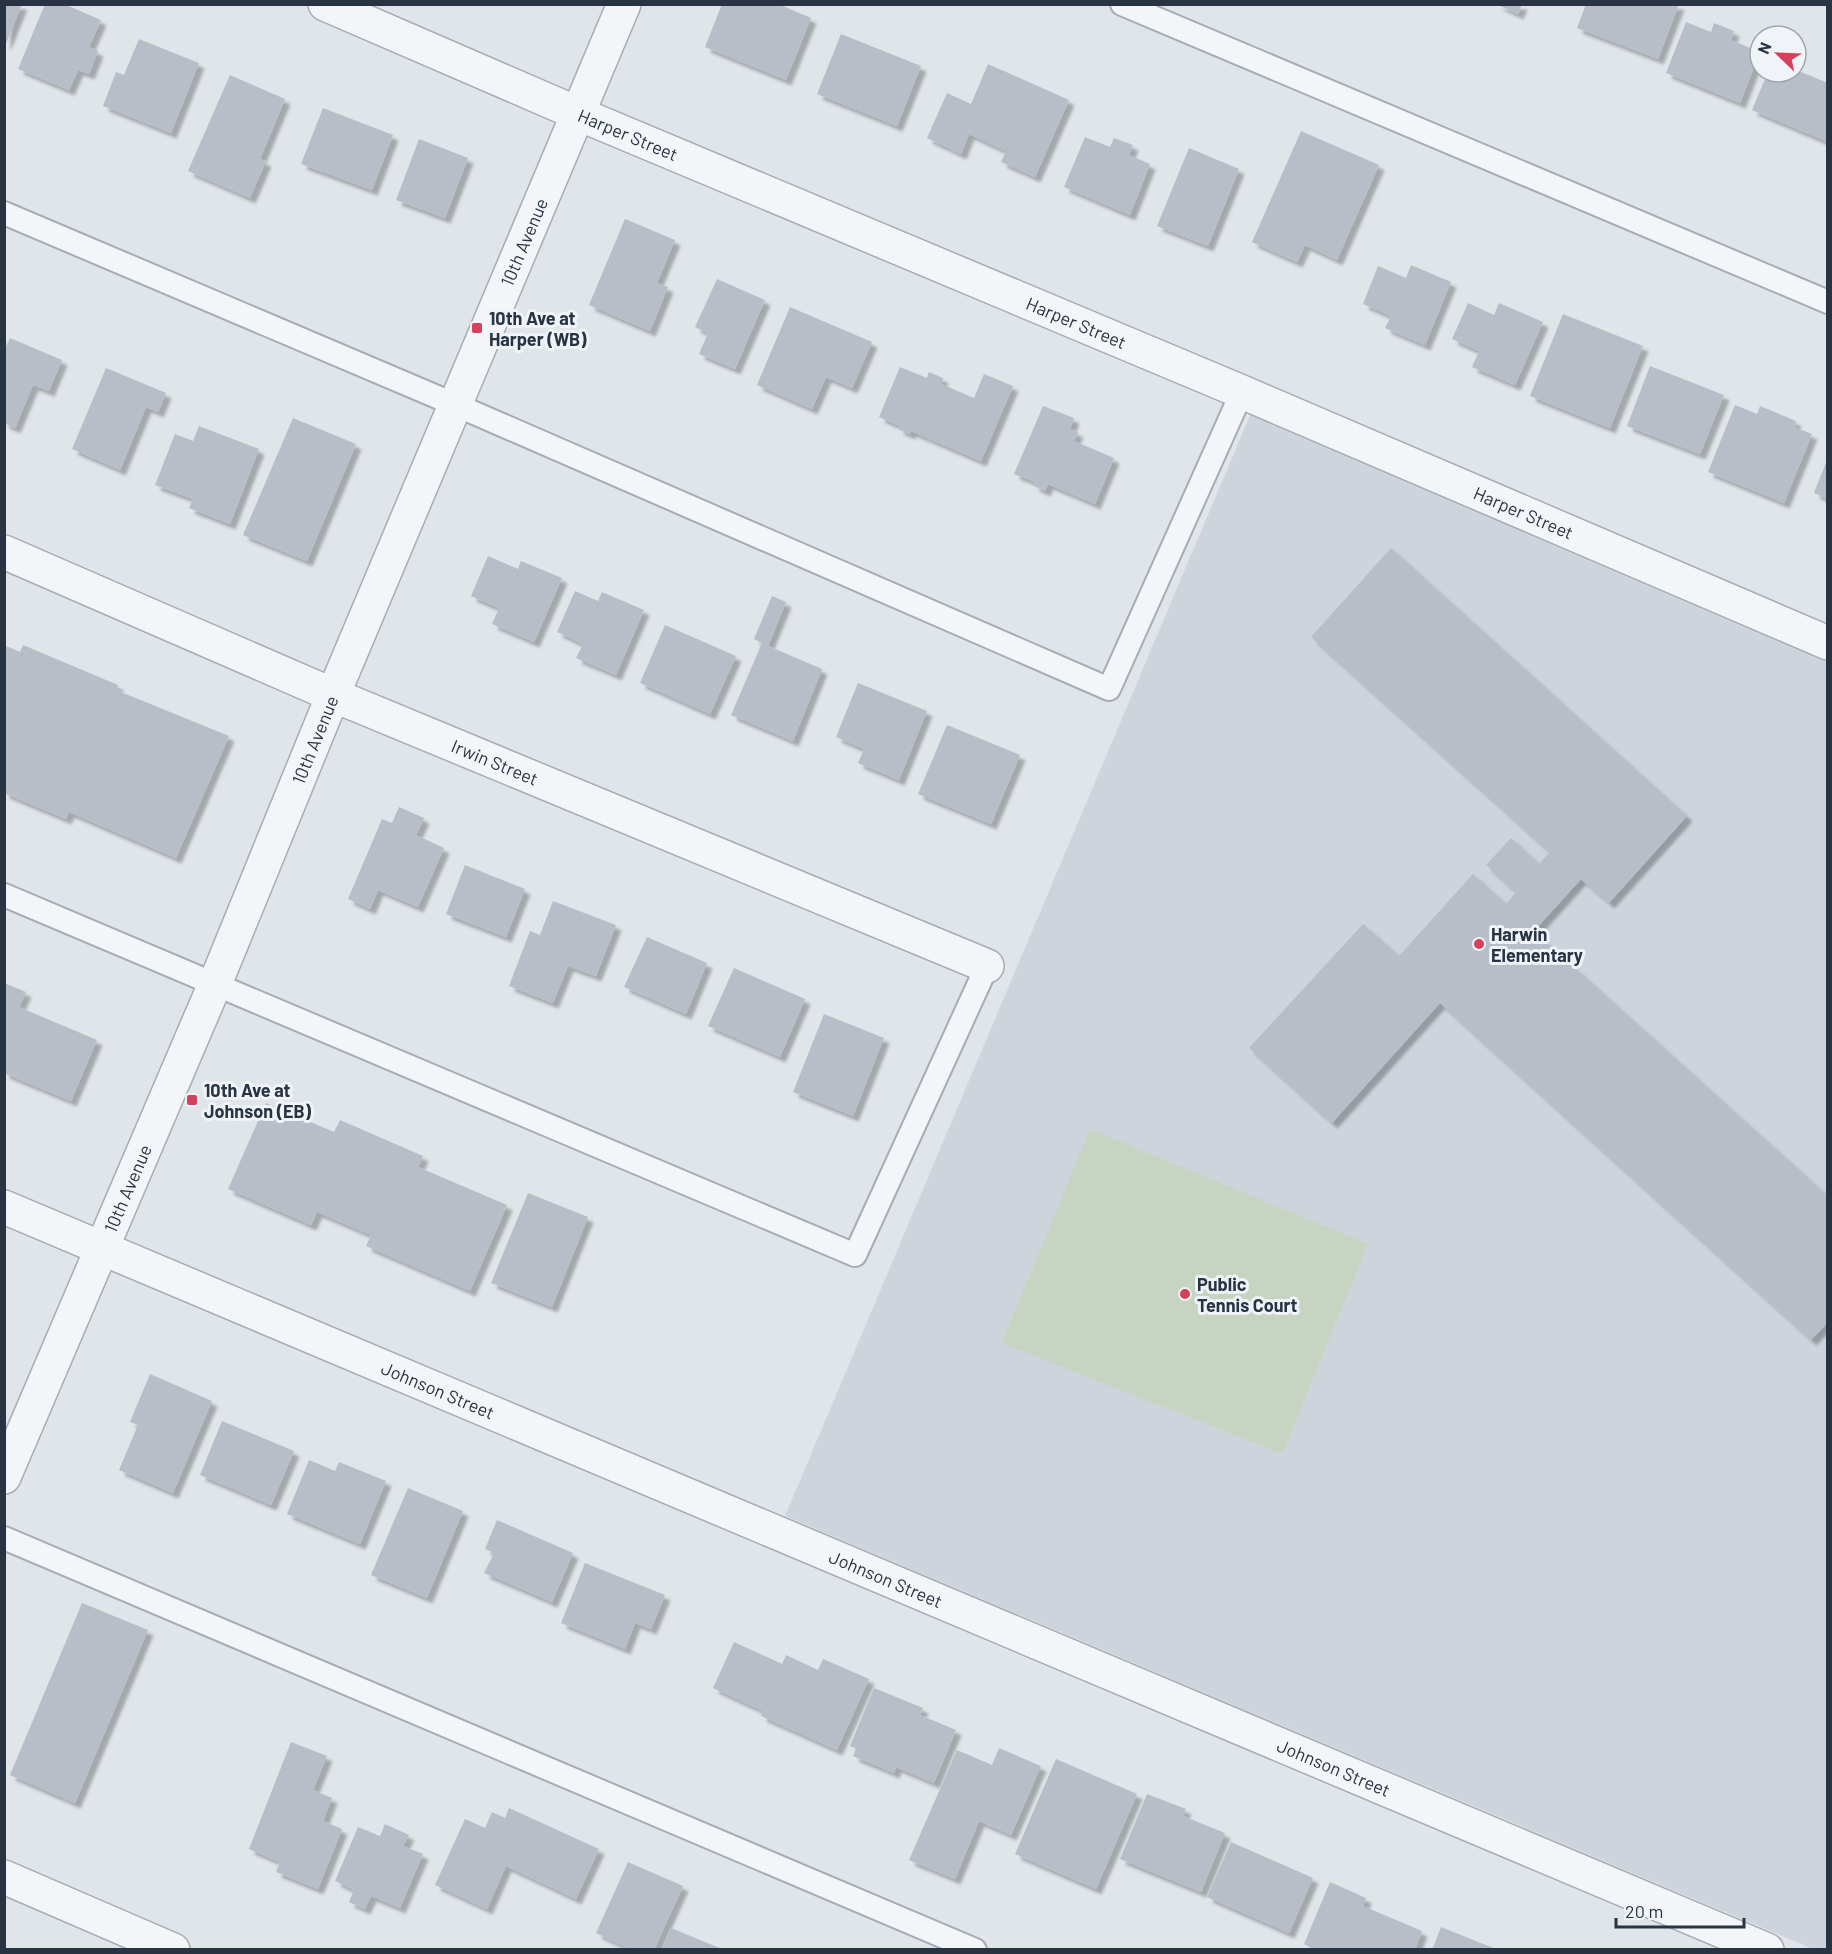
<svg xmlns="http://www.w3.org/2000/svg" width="1832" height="1954" font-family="Barlow,sans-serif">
<defs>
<filter id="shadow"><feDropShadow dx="5.5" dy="5.5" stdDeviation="1.5" flood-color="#0004"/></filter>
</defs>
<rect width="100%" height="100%" fill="#e0e5ea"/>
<path fill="#ced4dc" d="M 1254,406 L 1827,648 L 1827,1949 L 1813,1949 L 785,1516 Z"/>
<path fill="#c7d4c1" d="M 1090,1129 L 1368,1244 L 1282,1454 L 1002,1343 Z"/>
<path fill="#b7bec8" filter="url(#shadow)" d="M 5,4 L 22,4 L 5,46 Z
M 45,4 L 64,4 L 101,20 L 89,47 L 98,51 L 89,74 L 78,70 L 69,90 L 18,69 Z
M 722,4 L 778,4 L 811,18 L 786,80 L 705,47 Z
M 1496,4 L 1522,4 L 1518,14 Z
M 1586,4 L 1679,4 L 1658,59 L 1577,28 Z
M 1686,22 L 1711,32 L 1714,23 L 1734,31 L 1731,40 L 1760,52 L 1740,103 L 1666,73 Z
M 841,34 L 921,66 L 897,126 L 817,94 Z
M 139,39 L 199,63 L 171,133 L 103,106 L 116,72 L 124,75 Z
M 988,64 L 1069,100 L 1035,177 L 1001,162 L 1006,151 L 969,134 L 961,154 L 927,138 L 947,93 L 971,104 Z
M 1796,70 L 1828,83 L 1828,142 L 1752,110 L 1768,72 L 1796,72 Z
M 230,75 L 285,99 L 260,159 L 266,161 L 250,198 L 188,171 Z
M 323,108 L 393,135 L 372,190 L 301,164 Z
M 1301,131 L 1379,165 L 1337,260 L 1305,245 L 1297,262 L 1252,242 Z
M 1085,137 L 1110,147 L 1114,138 L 1133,145 L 1129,155 L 1150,164 L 1130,215 L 1064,187 Z
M 419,139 L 468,158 L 445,218 L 396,200 Z
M 1189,148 L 1239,169 L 1208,246 L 1157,226 Z
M 625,219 L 675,240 L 657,283 L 668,287 L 650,331 L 589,305 Z
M 1411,265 L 1451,282 L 1425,345 L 1385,328 L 1391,316 L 1363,304 L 1378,266 L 1406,278 Z
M 717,279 L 765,300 L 735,369 L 699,354 L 708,333 L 695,327 Z
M 1468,303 L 1494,315 L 1499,303 L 1543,322 L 1515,385 L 1472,367 L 1479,351 L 1452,339 Z
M 790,307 L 872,342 L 852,388 L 826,377 L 812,409 L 757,385 Z
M 1563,314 L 1643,346 L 1610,428 L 1530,396 Z
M 10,338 L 62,360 L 49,391 L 33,385 L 15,428 L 4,423 L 4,350 Z
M 1650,366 L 1724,395 L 1700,454 L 1627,426 Z
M 900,367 L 927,378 L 929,372 L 943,378 L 941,384 L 974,398 L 984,374 L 1013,386 L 981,461 L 911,431 L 910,434 L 898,429 L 900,426 L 879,417 Z
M 106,368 L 166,393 L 158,412 L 146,407 L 120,470 L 72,449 Z
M 1735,405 L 1757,414 L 1760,406 L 1796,421 L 1794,427 L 1812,434 L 1784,503 L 1708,472 Z
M 1043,406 L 1074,418 L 1070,429 L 1078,432 L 1074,441 L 1114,458 L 1095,504 L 1048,484 L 1045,491 L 1034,486 L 1035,482 L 1014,474 Z
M 293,418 L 356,444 L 307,561 L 243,535 Z
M 199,426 L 259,449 L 230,524 L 189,508 L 193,499 L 155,485 L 175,434 L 193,441 Z
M 1827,460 L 1828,460 L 1828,499 L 1814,493 Z
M 1391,548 L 1687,816 L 1609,903 L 1581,879 L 1534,931 L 1828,1196 L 1828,1322 L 1811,1340 L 1440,1003 L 1332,1123 L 1249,1048 L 1363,924 L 1399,956 L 1473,874 L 1506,904 L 1516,892 L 1486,865 L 1511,838 L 1539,864 L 1550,852 L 1311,637 Z
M 488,556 L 518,569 L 521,561 L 562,578 L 534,642 L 492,624 L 499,608 L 471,596 Z
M 575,591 L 598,601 L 602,592 L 644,610 L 616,675 L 576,658 L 583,644 L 557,632 Z
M 772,596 L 786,602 L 768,646 L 822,669 L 793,741 L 731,715 L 762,643 L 754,639 Z
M 665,625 L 736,656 L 710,714 L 640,683 Z
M 4,645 L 20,652 L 23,645 L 118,685 L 116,690 L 229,736 L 176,858 L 69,812 L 66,819 L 4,793 Z
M 858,683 L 927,711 L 899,780 L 858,763 L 864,749 L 836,737 Z
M 947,725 L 1020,755 L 991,824 L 918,794 Z
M 399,807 L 424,818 L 416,835 L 444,848 L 418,907 L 378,890 L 370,909 L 348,899 L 382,819 L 392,823 Z
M 465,865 L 525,889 L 506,937 L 446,914 Z
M 553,901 L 616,925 L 596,976 L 568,966 L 553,1003 L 509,986 L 530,931 L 540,935 Z
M 647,937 L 707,963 L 686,1014 L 624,987 Z
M 734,968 L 805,999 L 780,1057 L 708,1026 Z
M 4,983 L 26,992 L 19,1007 L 97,1040 L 71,1101 L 4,1073 Z
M 824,1014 L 884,1038 L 853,1116 L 793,1092 Z
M 266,1103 L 334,1132 L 340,1120 L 423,1156 L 418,1167 L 507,1205 L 470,1291 L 366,1246 L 371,1235 L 317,1212 L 311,1225 L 228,1189 Z
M 528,1193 L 588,1217 L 552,1307 L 491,1283 Z
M 150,1374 L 212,1401 L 173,1493 L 119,1470 L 138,1425 L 130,1422 Z
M 222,1421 L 294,1451 L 271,1505 L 200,1475 Z
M 309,1460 L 335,1471 L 339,1462 L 386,1481 L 360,1544 L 287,1514 Z
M 408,1488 L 463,1511 L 427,1598 L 371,1575 Z
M 497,1520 L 573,1553 L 552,1602 L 484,1573 L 494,1553 L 485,1549 Z
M 585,1563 L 665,1595 L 651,1629 L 635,1623 L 625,1649 L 561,1623 Z
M 82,1603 L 148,1630 L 75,1803 L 10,1775 Z
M 734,1642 L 782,1664 L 786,1655 L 818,1670 L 823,1659 L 869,1679 L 837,1750 L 761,1716 L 763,1711 L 713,1688 Z
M 874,1688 L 923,1708 L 920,1715 L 956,1730 L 934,1783 L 896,1767 L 894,1773 L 853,1756 L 856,1749 L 850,1746 Z
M 291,1742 L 327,1756 L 313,1790 L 332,1798 L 323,1821 L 342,1829 L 318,1889 L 276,1872 L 280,1862 L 249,1849 Z
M 999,1748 L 1041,1766 L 1011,1835 L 979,1821 L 955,1879 L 909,1860 L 957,1750 L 992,1765 Z
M 1056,1759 L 1137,1794 L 1096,1889 L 1015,1854 Z
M 1147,1794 L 1186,1809 L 1183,1816 L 1225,1833 L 1201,1892 L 1120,1859 Z
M 509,1808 L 599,1849 L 576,1899 L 506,1866 L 487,1909 L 435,1885 L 465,1819 L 485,1828 L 492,1812 L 505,1818 Z
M 385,1824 L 409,1835 L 403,1846 L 423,1854 L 400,1908 L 371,1896 L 365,1909 L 349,1902 L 354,1890 L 335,1881 L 358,1827 L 380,1836 Z
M 1231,1842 L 1313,1878 L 1289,1933 L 1207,1897 Z
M 628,1862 L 683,1886 L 654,1950 L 632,1950 L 596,1933 Z
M 1330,1882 L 1366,1898 L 1363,1906 L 1422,1931 L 1415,1950 L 1316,1950 L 1304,1944 Z
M 1441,1927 L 1496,1949 L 1496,1950 L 1432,1950 Z
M 671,1928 L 722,1949 L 722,1950 L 662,1950 Z"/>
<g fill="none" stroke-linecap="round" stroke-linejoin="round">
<defs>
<path id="service" d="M 1122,4 L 1828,302
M 4,213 L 456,405 L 1109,689 L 1242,392
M 4,895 L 855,1255 L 987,966
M 4,1538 L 975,1950"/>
<g id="minor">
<path id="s1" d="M 325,4 L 579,114 L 1242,392 L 1828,643"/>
<path id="s2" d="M 4,552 L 333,695 L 987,966"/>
<path id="s3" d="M 4,1207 L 1767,1950"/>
<path d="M 4,1877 L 173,1950"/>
</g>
<g id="tertiary">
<path id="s4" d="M 4,1477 L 215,984 L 333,695 L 624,4"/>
</g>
</defs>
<use href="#service" stroke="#a5acb5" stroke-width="26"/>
<use href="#minor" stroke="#a5acb5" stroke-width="36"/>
<use href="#tertiary" stroke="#a5acb5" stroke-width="36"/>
<use href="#service" stroke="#f4f5f8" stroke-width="22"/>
<use href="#minor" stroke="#f4f5f8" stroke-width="33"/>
<use href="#tertiary" stroke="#f4f5f8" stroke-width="33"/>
</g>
<g fill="#d5405b" stroke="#f0f3f7" stroke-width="2">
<rect x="471" y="322" width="12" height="12" rx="3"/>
<circle cx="1479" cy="944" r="6"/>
<rect x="186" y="1094" width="12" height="12" rx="3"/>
<circle cx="1185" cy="1294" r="6"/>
</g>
<g text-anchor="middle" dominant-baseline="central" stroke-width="6" stroke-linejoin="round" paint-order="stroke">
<g font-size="18" fill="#283343" stroke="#f0f3f7">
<text stroke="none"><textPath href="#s1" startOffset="330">Harper Street</textPath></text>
<text stroke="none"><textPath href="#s4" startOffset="1340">10th Avenue</textPath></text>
<text stroke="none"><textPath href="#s1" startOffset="816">Harper Street</textPath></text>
<text stroke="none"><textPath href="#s1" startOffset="1302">Harper Street</textPath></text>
<text stroke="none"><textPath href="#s4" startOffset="800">10th Avenue</textPath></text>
<text stroke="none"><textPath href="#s2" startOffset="534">Irwin Street</textPath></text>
<text stroke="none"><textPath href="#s4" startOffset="314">10th Avenue</textPath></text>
<text stroke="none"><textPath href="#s3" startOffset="471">Johnson Street</textPath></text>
<text stroke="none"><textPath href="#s3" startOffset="957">Johnson Street</textPath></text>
<text stroke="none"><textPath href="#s3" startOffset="1443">Johnson Street</textPath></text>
</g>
<g font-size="18" font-weight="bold" fill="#283343" stroke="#f0f3f7" text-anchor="start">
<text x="489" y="318">10th Ave at<tspan x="489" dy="21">Harper (WB)</tspan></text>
<text x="1491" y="934">Harwin<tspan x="1491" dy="21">Elementary</tspan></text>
<text x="204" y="1090">10th Ave at<tspan x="204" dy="21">Johnson (EB)</tspan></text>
<text x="1197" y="1284">Public<tspan x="1197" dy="21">Tennis Court</tspan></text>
</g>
</g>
<rect width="1832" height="1954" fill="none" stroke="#283343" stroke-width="12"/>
<g transform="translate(1778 54) rotate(293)"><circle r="28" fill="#f0f3f7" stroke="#a0a6af" stroke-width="1.5"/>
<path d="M0-4.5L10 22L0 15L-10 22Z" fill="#d5405b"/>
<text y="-9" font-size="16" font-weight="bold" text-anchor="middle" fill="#283343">N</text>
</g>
<path d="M1616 1918v9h128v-9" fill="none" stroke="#283343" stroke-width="3"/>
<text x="1625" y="1918" font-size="18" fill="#283343" stroke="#f0f3f7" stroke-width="4.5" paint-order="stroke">20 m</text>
</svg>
